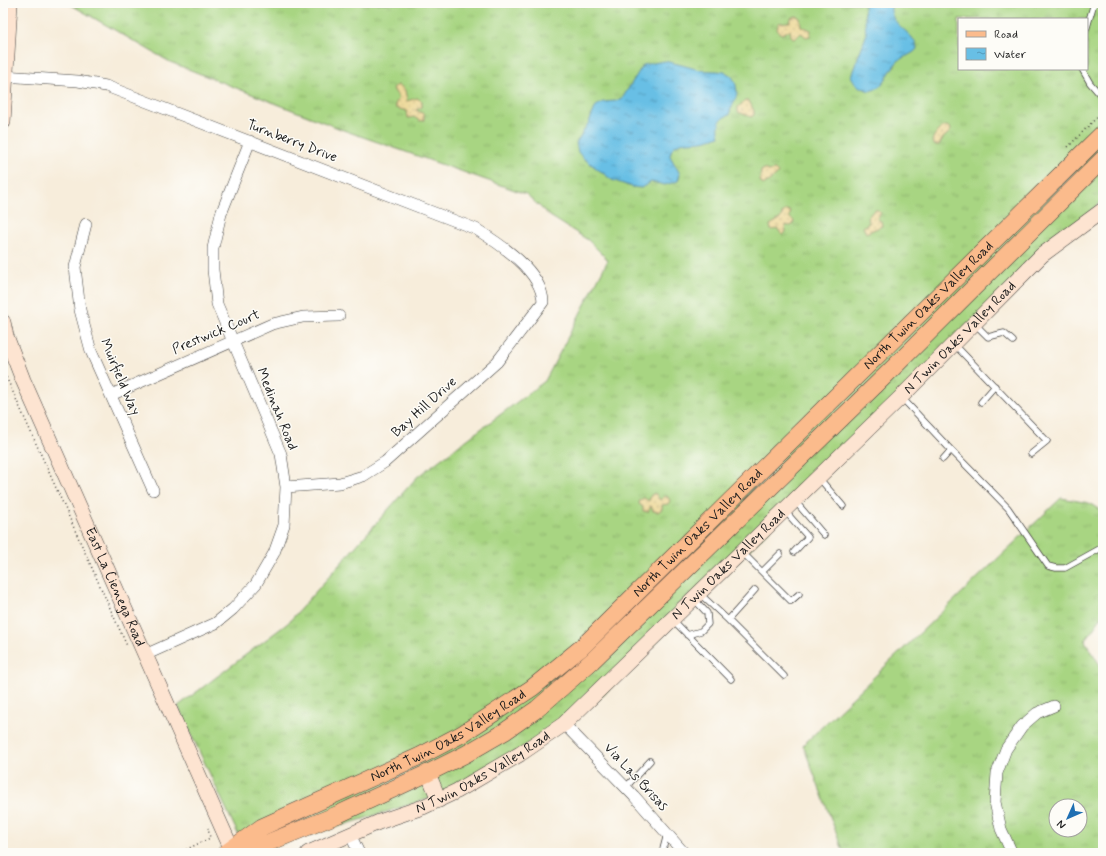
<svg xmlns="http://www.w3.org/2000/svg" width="1106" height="856" font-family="Mynerve,sans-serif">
<defs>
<pattern id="grass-tufts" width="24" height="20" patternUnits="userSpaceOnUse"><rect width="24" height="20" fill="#a8d582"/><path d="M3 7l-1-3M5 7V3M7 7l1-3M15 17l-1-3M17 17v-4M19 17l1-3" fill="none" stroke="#90b670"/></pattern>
<pattern id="sand-dots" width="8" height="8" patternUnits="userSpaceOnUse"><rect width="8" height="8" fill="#eeda9e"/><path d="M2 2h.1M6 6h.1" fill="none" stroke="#ccba88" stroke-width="1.8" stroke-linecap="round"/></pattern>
<pattern id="water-ripples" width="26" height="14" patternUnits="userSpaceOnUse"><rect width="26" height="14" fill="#68bfe5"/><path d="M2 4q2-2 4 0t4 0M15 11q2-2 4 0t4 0" fill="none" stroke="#559ab9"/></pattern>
</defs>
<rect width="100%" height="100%" fill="#fdfcf7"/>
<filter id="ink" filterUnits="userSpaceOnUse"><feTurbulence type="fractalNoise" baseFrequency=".025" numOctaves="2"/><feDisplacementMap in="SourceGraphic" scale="8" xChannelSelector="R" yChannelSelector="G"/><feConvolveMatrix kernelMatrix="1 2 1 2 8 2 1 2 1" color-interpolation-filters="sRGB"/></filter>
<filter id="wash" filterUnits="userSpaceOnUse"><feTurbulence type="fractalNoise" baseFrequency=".012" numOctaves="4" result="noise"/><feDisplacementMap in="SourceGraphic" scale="16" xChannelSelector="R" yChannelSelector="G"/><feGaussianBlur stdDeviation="0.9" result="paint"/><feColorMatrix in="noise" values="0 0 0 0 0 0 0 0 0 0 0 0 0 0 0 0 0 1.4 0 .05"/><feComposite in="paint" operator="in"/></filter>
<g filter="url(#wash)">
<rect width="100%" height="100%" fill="#f7eddb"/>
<path fill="url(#grass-tufts)" stroke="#62784f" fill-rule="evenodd" d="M 68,3 L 1103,3 L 1103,199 L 594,704 L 447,793 L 253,853 L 247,853 L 178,706 L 288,623 L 417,477 L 545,381 L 608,260 L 588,240 L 550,216 L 526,194 L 346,131 L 170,62 ZM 959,19 L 1087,19 L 1087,69 L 959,69 Z
M 1061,498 L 1089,503 L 1103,512 L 1103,615 L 1085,641 L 1103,670 L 1103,853 L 844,853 L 803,745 ZM 1056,806 L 1080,806 L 1080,830 L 1056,830 Z"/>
<path fill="url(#sand-dots)" stroke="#857b5d" d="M 797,16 L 800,18 L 801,26 L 811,30 L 810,36 L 806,37 L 801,33 L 795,39 L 791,36 L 790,30 L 782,34 L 778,32 L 777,28 L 779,23 L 789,22 L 792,17 Z
M 399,85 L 405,90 L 407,101 L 417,98 L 422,101 L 422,107 L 416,110 L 424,114 L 424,120 L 420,121 L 414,117 L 408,118 L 407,111 L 396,108 L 395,104 L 399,98 L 393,89 L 395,86 Z
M 745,101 L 749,101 L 754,111 L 754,115 L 751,117 L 738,112 L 738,107 Z
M 947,126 L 951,129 L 950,132 L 943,138 L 939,145 L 934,145 L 932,141 C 934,134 940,127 947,126 Z
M 764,169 L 768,171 L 775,170 L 778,173 L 776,176 L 763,185 L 760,181 L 761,171 Z
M 787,210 L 791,212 L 789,217 L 794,221 L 793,225 L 790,226 L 785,225 L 786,232 L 782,235 L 778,229 L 771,230 L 770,225 L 780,219 L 783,212 Z
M 874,210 L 878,210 L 881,213 L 877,219 L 881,221 L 882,226 L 866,233 L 863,227 L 869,223 L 867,218 Z
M 655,493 L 660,500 L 665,496 L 668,497 L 670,501 L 668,504 L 662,505 L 662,509 L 658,512 L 653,511 L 651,506 L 648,512 L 643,511 L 643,507 L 639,504 L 640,500 L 644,498 L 649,501 L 651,495 Z"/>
<path fill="url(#water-ripples)" stroke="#426e80" d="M 864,3 L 898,3 L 891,7 C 889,26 916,32 917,49 C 912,55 904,56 898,61 C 888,71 885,89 869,91 L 856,85 L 851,76 L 866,36 Z
M 664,61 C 676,63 688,67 700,70 C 716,73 735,65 737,92 C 737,101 729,107 730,115 C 719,117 717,126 720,136 C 715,137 712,139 707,140 C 694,144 672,137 670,156 L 680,174 L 678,181 L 665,185 L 651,182 L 641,188 L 632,187 L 612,180 L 583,158 L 578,152 L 576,143 L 589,122 L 596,106 L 603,102 L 616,101 L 623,97 L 643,65 Z"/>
</g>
<g filter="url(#ink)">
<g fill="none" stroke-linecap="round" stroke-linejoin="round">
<defs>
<path id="lane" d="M 1087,27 L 1094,3
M 1082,69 L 1090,83 L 1103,98
M 974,323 L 988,337 L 1004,333 L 1013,341
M 955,345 L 1047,441 L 1031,454
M 902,398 L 951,450 L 943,459
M 981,402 L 995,386
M 951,450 L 1008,508 L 1048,566 L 1056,568 L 1065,568 L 1103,547
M 819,478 L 843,506
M 795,501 L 824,535
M 785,511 L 808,537 L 794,552
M 743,553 L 762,572 L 780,554
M 762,572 L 791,601 L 799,594
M 699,593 L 728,620 L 755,590
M 672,619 L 731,679
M 728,620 L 784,676
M 687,635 L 701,631 L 708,624 L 707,613 L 693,598
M 626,787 L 650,761
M 662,853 L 667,834"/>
<path id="street" d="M 3,76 L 78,81 L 106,86 L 476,229 C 500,244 542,271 543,302 L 497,362 L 385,462 L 363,476 L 340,483 L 286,487
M 86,224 L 75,267 L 80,310 L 91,351 L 153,490
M 111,395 L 272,324 L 303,317 L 339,316
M 145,655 L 216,623 L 233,609 L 256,584 L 274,553 L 284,525 L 286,487 L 281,454 L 217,304 L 213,270 L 213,248 L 221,214 L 250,141
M 564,724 L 634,796 L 684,853
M 350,834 L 359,853
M 1012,853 L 1001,829 L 995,802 L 997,773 L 1006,749 L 1022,726 L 1037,713 L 1054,706"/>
<g id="secondary">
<path d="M 3,122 L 10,3"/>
<path id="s1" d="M 3,322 L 6,336 L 23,380 L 232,850"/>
<path d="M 428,773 L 439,800"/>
<path id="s2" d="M 308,853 L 379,822 L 423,807 L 457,791 L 520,754 L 564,724 L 901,397 L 1042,255 L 1103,210"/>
</g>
<g id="primary">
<path d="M 236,849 L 270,842 L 339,814 L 428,773 L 466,754 L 504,732 L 537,709 L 592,661 L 886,375 L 1103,159"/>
<path id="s3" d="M 226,853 L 262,827 L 420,756 L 462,734 L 532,688 L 581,648 L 1103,133"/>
</g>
</defs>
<use href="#lane" stroke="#3d3b39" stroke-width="7"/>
<use href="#street" stroke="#3d3b39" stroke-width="12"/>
<use href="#secondary" stroke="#3d3b39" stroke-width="16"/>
<use href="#primary" stroke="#3d3b39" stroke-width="18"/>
<path stroke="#3d3b39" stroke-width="1.5" stroke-dasharray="1 3" stroke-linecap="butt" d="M 1068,147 L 1103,111
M 3,370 L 127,646
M 179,853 L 210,838 L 208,828"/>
<use href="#lane" stroke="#fff" stroke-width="5.5"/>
<use href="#street" stroke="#fff" stroke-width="11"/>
<use href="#secondary" stroke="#fde4d1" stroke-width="15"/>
<use href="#primary" stroke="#fbbb8c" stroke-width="17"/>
</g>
</g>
<g text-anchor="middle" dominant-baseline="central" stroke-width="3" stroke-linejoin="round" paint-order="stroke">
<g font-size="14" fill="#1c1c1c" stroke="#fdfcf7">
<text transform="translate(292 141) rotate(21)">Turnberry Drive</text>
<text stroke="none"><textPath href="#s3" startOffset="900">North Twin Oaks Valley Road</textPath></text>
<text transform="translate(216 332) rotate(-23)">Prestwick Court</text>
<text stroke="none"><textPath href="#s2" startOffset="841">N Twin Oaks Valley Road</textPath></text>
<text transform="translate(120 377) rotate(67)">Muirfield Way</text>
<text transform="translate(424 407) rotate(-42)">Bay Hill Drive</text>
<text transform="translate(277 409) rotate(68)">Medinah Road</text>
<text stroke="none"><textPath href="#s3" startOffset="576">North Twin Oaks Valley Road</textPath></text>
<text stroke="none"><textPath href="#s2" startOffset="517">N Twin Oaks Valley Road</textPath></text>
<text stroke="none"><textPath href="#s1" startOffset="288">East La Cienega Road</textPath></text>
<text stroke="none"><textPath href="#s3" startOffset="252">North Twin Oaks Valley Road</textPath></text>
<text stroke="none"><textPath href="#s2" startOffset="193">N Twin Oaks Valley Road</textPath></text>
<text transform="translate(636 777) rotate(47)">Via Las Brisas</text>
</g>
</g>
<rect width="1106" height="856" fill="none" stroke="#fdfcf7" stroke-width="16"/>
<rect x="958" y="18" width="130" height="52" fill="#fdfcf7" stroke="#a3a29f"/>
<rect x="966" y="31" width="20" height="6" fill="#fbbb8c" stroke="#a3a29f"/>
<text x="994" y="38" font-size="12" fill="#1c1c1c">Road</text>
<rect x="966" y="48" width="20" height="12" fill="url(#water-ripples)" stroke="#a3a29f"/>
<text x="994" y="58" font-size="12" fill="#1c1c1c">Water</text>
<g transform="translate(1068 818) rotate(225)"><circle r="19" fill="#fdfcf7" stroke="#a3a29f"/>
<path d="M0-3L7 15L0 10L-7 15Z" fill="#1f6fb2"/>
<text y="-6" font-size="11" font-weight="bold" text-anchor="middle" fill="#1c1c1c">N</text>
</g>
</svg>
